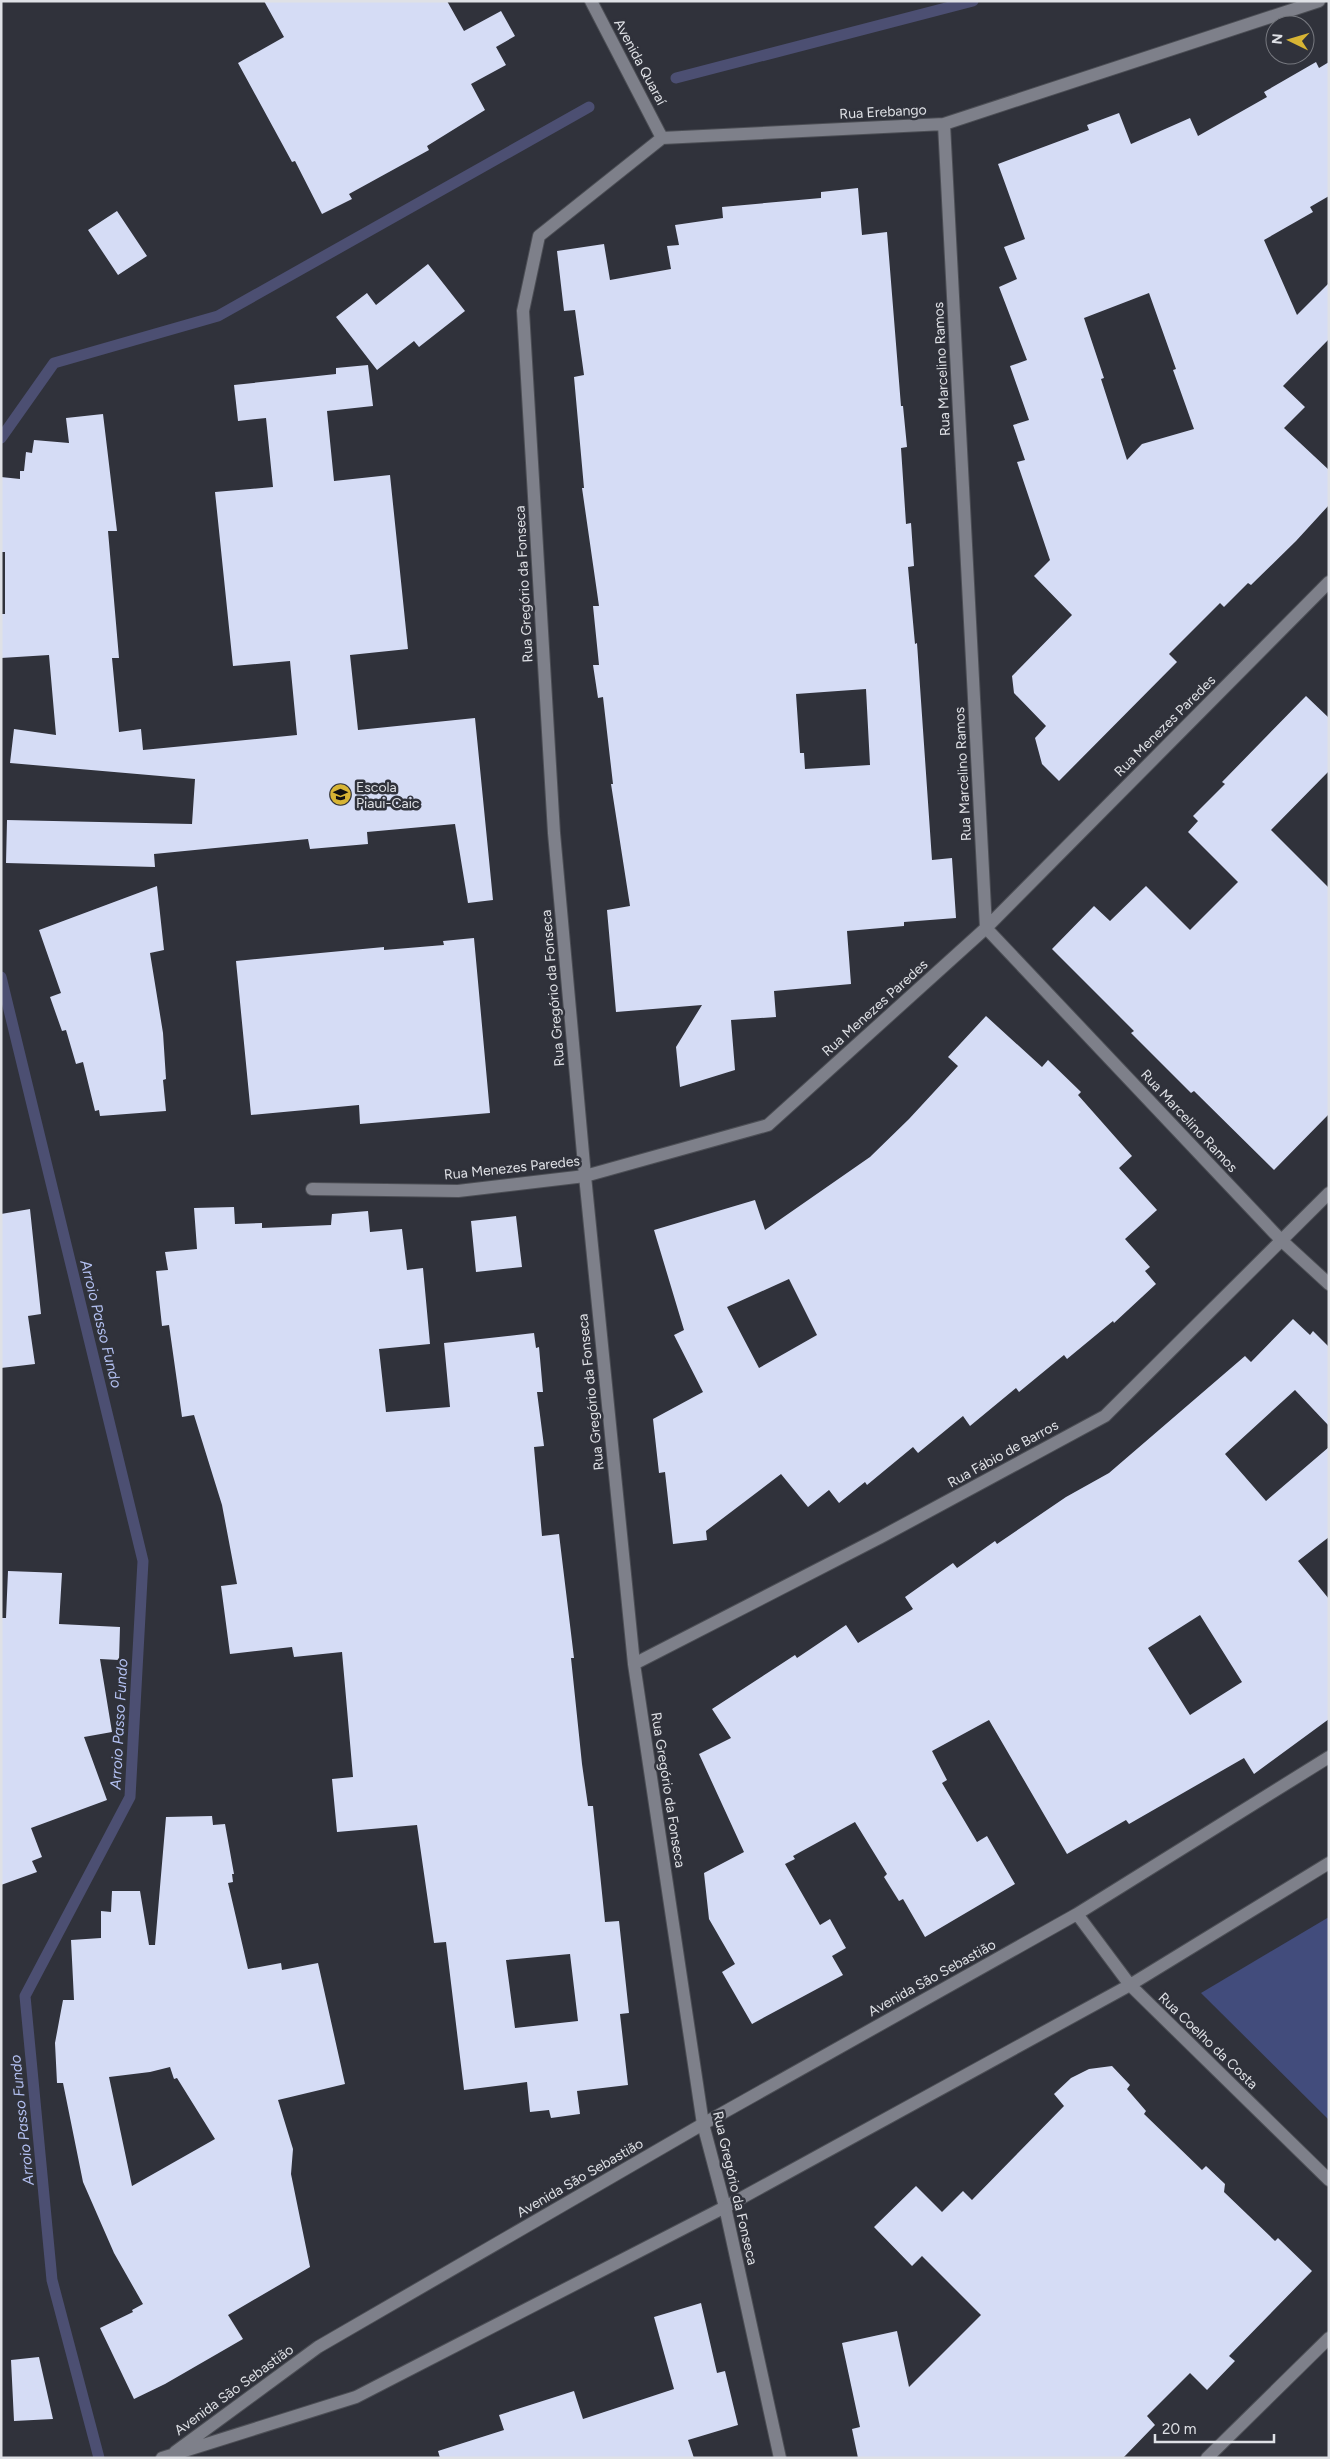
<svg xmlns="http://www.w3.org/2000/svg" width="1330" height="2459" font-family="Figtree,sans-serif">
<rect width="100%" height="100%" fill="#30323b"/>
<path fill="#424c7c" d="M 1329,1917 L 1329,2120 L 1201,1993 Z"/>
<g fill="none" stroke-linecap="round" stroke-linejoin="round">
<path stroke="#4c4f72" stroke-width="11" d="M 676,78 L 973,1
M 1,438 L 54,363 L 218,316 L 589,107
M 1,977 L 143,1561 L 130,1797 L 25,1996 L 52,2280 L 99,2458"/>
</g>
<path fill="#d5dcf5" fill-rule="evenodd" d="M 264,1 L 447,1 L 464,31 L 501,11 L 515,36 L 496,47 L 506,65 L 471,84 L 485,110 L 427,146 L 429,150 L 349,194 L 352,199 L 322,214 L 295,161 L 292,162 L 238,63 L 284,37 Z
M 1316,62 L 1319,68 L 1329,62 L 1329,196 L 1310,207 L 1313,212 L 1264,240 L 1297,315 L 1329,283 L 1329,339 L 1283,386 L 1305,407 L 1284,428 L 1329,470 L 1329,505 L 1296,541 L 1251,585 L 1248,583 L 1224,607 L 1220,603 L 1169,654 L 1177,662 L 1059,781 L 1042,764 L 1035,738 L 1046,726 L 1014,693 L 1012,676 L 1072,615 L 1034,576 L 1050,560 L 1017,462 L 1025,460 L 1013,425 L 1029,420 L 1010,366 L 1027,360 L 999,287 L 1017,279 L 1004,247 L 1025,239 L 998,164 L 1089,130 L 1087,125 L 1119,113 L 1131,144 L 1190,118 L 1198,136 L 1267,97 L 1264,92 ZM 1149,293 L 1176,369 L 1173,370 L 1194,429 L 1142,444 L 1127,460 L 1101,379 L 1104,378 L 1084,318 Z
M 858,188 L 862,235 L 887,232 L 901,406 L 903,406 L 907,447 L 901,448 L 906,524 L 911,523 L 914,566 L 908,567 L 915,644 L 917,643 L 932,860 L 952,858 L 956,918 L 904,922 L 904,926 L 847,931 L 851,984 L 774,991 L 776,1017 L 731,1020 L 735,1070 L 680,1087 L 676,1047 L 702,1005 L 616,1012 L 607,910 L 630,906 L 611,784 L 613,784 L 603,697 L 598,698 L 593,665 L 599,665 L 593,606 L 599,606 L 582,488 L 584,488 L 574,377 L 584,375 L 575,310 L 564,311 L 557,251 L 604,244 L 610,280 L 671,269 L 667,246 L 679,245 L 675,225 L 723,218 L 722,207 L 821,198 L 821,192 ZM 866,689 L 870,765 L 805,769 L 804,753 L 800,753 L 796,694 Z
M 117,211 L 147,256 L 118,275 L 88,230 Z
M 428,264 L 465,311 L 419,347 L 414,341 L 377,370 L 336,317 L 367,293 L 376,305 Z
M 368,365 L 373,406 L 327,411 L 334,481 L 390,475 L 408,649 L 350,655 L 358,730 L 475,718 L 493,900 L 468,903 L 455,824 L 367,832 L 368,844 L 310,849 L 308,839 L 154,854 L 155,867 L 6,863 L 7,820 L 192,824 L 195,779 L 10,763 L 14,729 L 56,735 L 49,655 L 1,658 L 1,614 L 5,614 L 5,552 L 1,552 L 1,477 L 20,479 L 20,471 L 24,471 L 26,452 L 32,453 L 34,440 L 69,443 L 66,418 L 103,414 L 117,531 L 108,531 L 119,658 L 112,658 L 119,732 L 141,729 L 143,750 L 297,735 L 290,661 L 233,666 L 215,492 L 273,487 L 266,418 L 238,421 L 234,385 L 336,374 L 336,368 Z
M 1306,696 L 1329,718 L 1329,771 L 1271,830 L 1329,888 L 1329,1114 L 1274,1170 L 1194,1091 L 1191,1093 L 1131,1033 L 1134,1031 L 1052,949 L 1094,906 L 1110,921 L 1146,886 L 1190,930 L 1238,882 L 1188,832 L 1198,821 L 1193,816 L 1225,784 L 1222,782 Z
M 157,886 L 164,950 L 150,953 L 163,1033 L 166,1079 L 163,1080 L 166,1111 L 100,1116 L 99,1110 L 95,1111 L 83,1062 L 76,1064 L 66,1030 L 62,1031 L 50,997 L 61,993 L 39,930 Z
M 474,938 L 490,1113 L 360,1124 L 359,1105 L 251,1115 L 236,961 L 384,947 L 384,950 L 444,945 L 443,941 Z
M 986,1016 L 1042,1067 L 1048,1060 L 1081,1092 L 1078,1095 L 1132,1156 L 1119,1168 L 1157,1210 L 1125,1239 L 1150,1267 L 1145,1271 L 1156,1284 L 1114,1323 L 1113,1321 L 1067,1359 L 1064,1355 L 1019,1392 L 1016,1388 L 970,1426 L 963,1416 L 918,1453 L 913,1447 L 867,1485 L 865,1482 L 839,1503 L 829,1490 L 808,1507 L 781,1474 L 706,1531 L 707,1540 L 673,1544 L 665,1472 L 659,1473 L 653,1419 L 703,1392 L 674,1335 L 684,1330 L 654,1230 L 755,1200 L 765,1230 L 870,1157 L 909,1119 L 958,1066 L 948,1057 ZM 789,1279 L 817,1335 L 759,1368 L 727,1307 Z
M 234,1207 L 235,1224 L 262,1223 L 262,1228 L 331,1225 L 332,1214 L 368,1211 L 370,1232 L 402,1229 L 407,1270 L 423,1268 L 430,1344 L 379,1349 L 386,1412 L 450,1407 L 444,1343 L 534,1333 L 536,1348 L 539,1347 L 543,1392 L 537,1392 L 544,1446 L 534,1447 L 542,1536 L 559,1534 L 574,1658 L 571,1658 L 582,1764 L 588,1806 L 593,1806 L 605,1922 L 619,1921 L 629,2013 L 620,2014 L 628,2085 L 577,2091 L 580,2114 L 551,2118 L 549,2110 L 530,2112 L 527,2082 L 464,2090 L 446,1942 L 434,1943 L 417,1825 L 337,1832 L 332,1779 L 353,1777 L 342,1652 L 294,1657 L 292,1647 L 230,1654 L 221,1586 L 237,1584 L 222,1505 L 194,1415 L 182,1417 L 169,1325 L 162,1326 L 156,1271 L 168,1270 L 165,1252 L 197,1249 L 194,1208 ZM 570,1954 L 578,2021 L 515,2028 L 506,1960 Z
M 30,1209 L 41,1314 L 28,1316 L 35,1364 L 1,1368 L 1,1214 Z
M 516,1216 L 522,1267 L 476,1272 L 471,1221 Z
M 1293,1319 L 1310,1335 L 1313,1331 L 1329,1347 L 1329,1426 L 1295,1390 L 1225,1454 L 1266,1501 L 1329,1447 L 1329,1537 L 1298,1561 L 1329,1599 L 1329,1719 L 1254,1774 L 1244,1758 L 1129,1824 L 1126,1820 L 1067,1854 L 989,1720 L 932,1751 L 947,1780 L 942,1783 L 977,1842 L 987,1836 L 1015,1884 L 925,1937 L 903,1899 L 899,1901 L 884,1877 L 887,1874 L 855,1822 L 793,1856 L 795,1859 L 785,1864 L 820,1925 L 830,1919 L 846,1948 L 832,1956 L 843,1975 L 752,2024 L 722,1972 L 735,1964 L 709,1919 L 704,1873 L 744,1852 L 699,1754 L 731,1738 L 712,1709 L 795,1655 L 797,1658 L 846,1625 L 858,1643 L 913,1609 L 905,1597 L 953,1563 L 957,1568 L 995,1541 L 997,1544 L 1066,1497 L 1109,1473 L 1245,1356 L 1251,1362 ZM 1200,1615 L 1242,1682 L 1190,1715 L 1148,1648 Z
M 8,1571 L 62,1573 L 59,1624 L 120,1627 L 119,1660 L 100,1659 L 112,1732 L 84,1737 L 107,1800 L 31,1828 L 42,1857 L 32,1861 L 37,1872 L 1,1885 L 1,1618 L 6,1618 Z
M 212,1816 L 213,1825 L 225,1824 L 234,1874 L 232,1874 L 233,1882 L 228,1883 L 248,1969 L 281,1963 L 282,1970 L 318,1963 L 345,2084 L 278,2100 L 293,2149 L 291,2174 L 310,2267 L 228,2315 L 243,2339 L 165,2384 L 134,2399 L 100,2328 L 133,2312 L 132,2310 L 143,2304 L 114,2253 L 83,2182 L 63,2083 L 57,2083 L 55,2043 L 63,2000 L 74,2000 L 71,1940 L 101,1938 L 101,1911 L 111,1912 L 112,1891 L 140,1891 L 149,1945 L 155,1945 L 166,1817 ZM 170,2067 L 174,2079 L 177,2078 L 215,2139 L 132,2186 L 109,2077 L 150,2072 Z
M 1112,2066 L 1130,2085 L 1127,2089 L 1146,2111 L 1144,2114 L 1202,2170 L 1206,2166 L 1225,2184 L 1224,2192 L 1275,2241 L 1278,2238 L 1312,2271 L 1229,2356 L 1235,2361 L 1207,2390 L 1190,2373 L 1147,2416 L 1155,2425 L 1123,2458 L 858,2458 L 852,2429 L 860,2427 L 842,2343 L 897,2331 L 909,2387 L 981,2315 L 922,2256 L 912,2266 L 874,2227 L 916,2186 L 942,2212 L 963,2191 L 972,2200 L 1064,2106 L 1054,2094 L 1071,2078 L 1089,2069 Z
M 701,2303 L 717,2373 L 725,2371 L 738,2425 L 688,2440 L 694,2458 L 440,2458 L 438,2451 L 504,2430 L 499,2415 L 574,2391 L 583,2419 L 674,2389 L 654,2317 Z
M 39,2357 L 53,2419 L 14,2421 L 11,2360 Z"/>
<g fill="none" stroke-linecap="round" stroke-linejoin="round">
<defs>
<path id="minor" d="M 591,1 L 662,138
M 944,124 L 986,928 L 1281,1240 L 1329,1284
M 312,1189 L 458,1191 L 585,1176 L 768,1125 L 986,928 L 1329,582
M 634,1664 L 881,1537 L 1105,1416 L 1329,1193
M 780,2458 L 725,2207 L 703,2124 L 634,1664 L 585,1176 L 554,833 L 523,311 L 539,236 L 662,138 L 944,124 L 1319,1
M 1207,2458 L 1329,2338"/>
<path id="tertiary" d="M 1077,1914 L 1130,1985 L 1329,2180
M 175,2452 L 318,2347 L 703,2124 L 1077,1914 L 1329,1757
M 162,2458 L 356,2397 L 725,2207 L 1130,1985 L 1329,1863"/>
</defs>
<use href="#minor" stroke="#4c4e55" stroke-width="14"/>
<use href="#tertiary" stroke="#4c4e55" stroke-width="14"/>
<use href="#minor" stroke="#7e808a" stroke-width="12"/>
<use href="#tertiary" stroke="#7e808a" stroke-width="12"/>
</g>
<defs>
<symbol id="school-disc" viewBox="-11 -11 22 22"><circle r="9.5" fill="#d7b434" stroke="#30323b"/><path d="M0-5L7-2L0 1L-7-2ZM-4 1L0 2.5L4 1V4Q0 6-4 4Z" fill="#111"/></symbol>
</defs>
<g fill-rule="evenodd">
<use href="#school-disc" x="328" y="782" width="25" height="25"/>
</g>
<g text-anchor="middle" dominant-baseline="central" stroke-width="5" stroke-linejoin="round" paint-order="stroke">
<g font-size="14" fill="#dfe1e6" stroke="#30323b">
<text transform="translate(640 62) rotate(62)">Avenida Quaraí</text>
<text transform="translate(883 112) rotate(-3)">Rua Erebango</text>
<text transform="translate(942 369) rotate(-93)">Rua Marcelino Ramos</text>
<text transform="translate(524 584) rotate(-93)">Rua Gregório da Fonseca</text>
<text transform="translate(1165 726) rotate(-45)">Rua Menezes Paredes</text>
<text transform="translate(963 774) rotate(-93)">Rua Marcelino Ramos</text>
<text transform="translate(553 988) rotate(-95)">Rua Gregório da Fonseca</text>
<text transform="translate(875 1008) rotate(-42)">Rua Menezes Paredes</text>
<text transform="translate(1189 1121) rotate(47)">Rua Marcelino Ramos</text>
<text transform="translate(512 1168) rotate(-6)">Rua Menezes Paredes</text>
<text transform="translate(591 1392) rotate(-96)">Rua Gregório da Fonseca</text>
<text transform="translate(1003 1454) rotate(-29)">Rua Fábio de Barros</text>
<text transform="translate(668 1790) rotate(81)">Rua Gregório da Fonseca</text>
<text transform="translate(932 1978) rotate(-29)">Avenida São Sebastião</text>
<text transform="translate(1208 2041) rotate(44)">Rua Coelho da Costa</text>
<text transform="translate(580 2178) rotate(-30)">Avenida São Sebastião</text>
<text transform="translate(735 2188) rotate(77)">Rua Gregório da Fonseca</text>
<text transform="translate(234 2390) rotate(-36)">Avenida São Sebastião</text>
</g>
<g font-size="14" fill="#dfe1e6" stroke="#30323b" text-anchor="start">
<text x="356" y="787">Escola<tspan x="356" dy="16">Piaui-Caic</tspan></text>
</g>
<g font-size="15" font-style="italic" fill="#b3c0f1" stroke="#30323b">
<text transform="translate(101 1324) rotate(76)">Arroio Passo Fundo</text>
<text transform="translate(119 1724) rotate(-87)">Arroio Passo Fundo</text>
<text transform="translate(22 2120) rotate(-96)">Arroio Passo Fundo</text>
</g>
</g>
<rect width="1330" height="2459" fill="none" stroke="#dfe1e6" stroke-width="5"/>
<g transform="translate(1290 40) rotate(275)"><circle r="24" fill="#30323b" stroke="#76787f"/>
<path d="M0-4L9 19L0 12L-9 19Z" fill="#d7b434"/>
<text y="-8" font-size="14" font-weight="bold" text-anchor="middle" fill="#dfe1e6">N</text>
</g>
<path d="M1155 2434v8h119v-8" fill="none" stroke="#dfe1e6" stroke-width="2.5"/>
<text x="1162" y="2434" font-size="15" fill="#dfe1e6" stroke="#30323b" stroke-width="4" paint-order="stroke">20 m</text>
</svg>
